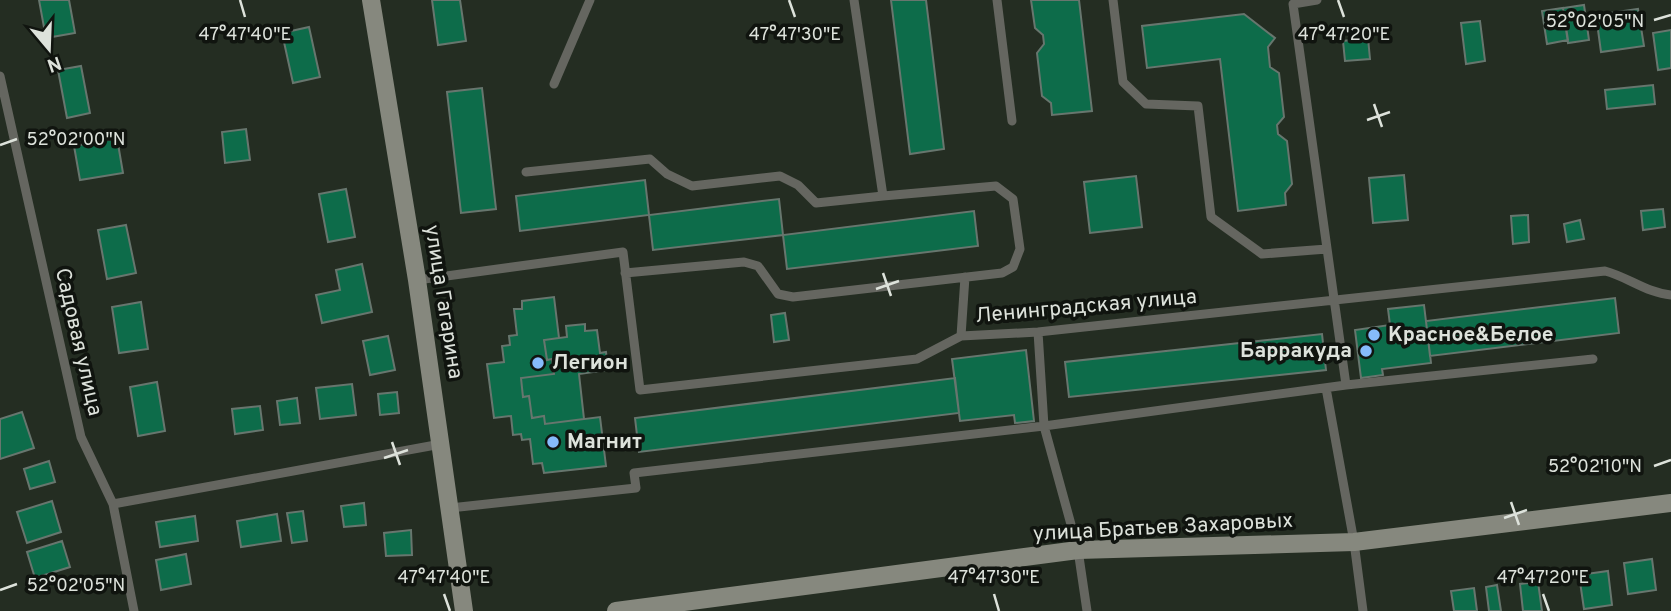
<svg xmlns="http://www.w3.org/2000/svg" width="1671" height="611" font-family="Overpass,sans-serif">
<rect width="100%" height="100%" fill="#242d22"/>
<path fill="#0d6c4a" stroke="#67766e" stroke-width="2" d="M 39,0 L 69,0 L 75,33 L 46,38 Z
M 432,0 L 460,0 L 466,41 L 438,45 Z
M 891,0 L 926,0 L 944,149 L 910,154 Z
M 1031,0 L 1079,0 L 1092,111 L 1052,115 L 1051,103 L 1042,96 L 1037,53 L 1044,44 L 1043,35 L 1035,28 Z
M 1584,5 L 1589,40 L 1568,43 L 1563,8 Z
M 1563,8 L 1568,40 L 1547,44 L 1542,11 Z
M 1638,9 L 1644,46 L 1601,52 L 1596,15 Z
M 1244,14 L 1275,38 L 1268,47 L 1270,67 L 1279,73 L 1284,117 L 1277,125 L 1278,134 L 1287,141 L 1292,184 L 1285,193 L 1286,205 L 1238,211 L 1220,59 L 1147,68 L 1142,26 Z
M 1480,21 L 1485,61 L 1466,64 L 1461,23 Z
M 309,27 L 320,77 L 293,83 L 282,33 Z
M 1671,30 L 1671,68 L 1658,70 L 1653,33 Z
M 1368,38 L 1370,59 L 1345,61 L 1343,41 Z
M 81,66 L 90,113 L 67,118 L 58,70 Z
M 1653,85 L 1655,104 L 1607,109 L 1605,90 Z
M 482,88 L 496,209 L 461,213 L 447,92 Z
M 246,129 L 250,160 L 225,163 L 222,132 Z
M 117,138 L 123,173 L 80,180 L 74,146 Z
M 1404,175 L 1408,220 L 1373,223 L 1369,178 Z
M 1136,176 L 1142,227 L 1090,233 L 1084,182 Z
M 645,180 L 649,215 L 520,231 L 516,196 Z
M 346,189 L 355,237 L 328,242 L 319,194 Z
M 779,199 L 783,235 L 653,250 L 649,215 Z
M 1663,209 L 1665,227 L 1643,230 L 1641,211 Z
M 974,211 L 978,246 L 787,269 L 783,235 Z
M 1528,215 L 1529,242 L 1513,244 L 1511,216 Z
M 1580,220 L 1584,239 L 1567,242 L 1564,224 Z
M 126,225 L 136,273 L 107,279 L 98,230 Z
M 362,264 L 372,312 L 322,323 L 316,295 L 340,290 L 336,270 Z
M 554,297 L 559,338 L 544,340 L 547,360 L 552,359 L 554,374 L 521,378 L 523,397 L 529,396 L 532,418 L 544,416 L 545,424 L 600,417 L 606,466 L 544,473 L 542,463 L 533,464 L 530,439 L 522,440 L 521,434 L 513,435 L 511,416 L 494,418 L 487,364 L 504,362 L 502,346 L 510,345 L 509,336 L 517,335 L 514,309 L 522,309 L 522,301 Z
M 1615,298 L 1619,333 L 1430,356 L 1426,321 Z
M 141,302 L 148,349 L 119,353 L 112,307 Z
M 1424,305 L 1431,363 L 1382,369 L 1383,375 L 1361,378 L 1355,330 L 1390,325 L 1388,309 Z
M 785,313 L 789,340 L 774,342 L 771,315 Z
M 585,324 L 585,331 L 597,330 L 600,353 L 606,352 L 608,370 L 579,374 L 584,419 L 545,424 L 544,416 L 532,418 L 529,396 L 523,397 L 521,378 L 554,374 L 552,359 L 547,360 L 544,340 L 567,337 L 566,326 Z
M 1322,334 L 1326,370 L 1069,397 L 1065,362 Z
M 388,336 L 395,370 L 370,375 L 363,341 Z
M 1026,350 L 1034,421 L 1015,423 L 1014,415 L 960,421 L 952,359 Z
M 955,378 L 959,413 L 639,452 L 635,418 Z
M 157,382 L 165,431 L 138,436 L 130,387 Z
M 352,384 L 356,415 L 320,419 L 316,388 Z
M 397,392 L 399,413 L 380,415 L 378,394 Z
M 297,398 L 300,423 L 280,425 L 277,401 Z
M 260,406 L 263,430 L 235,434 L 232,409 Z
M 22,412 L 34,448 L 0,459 L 0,419 Z
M 49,461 L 55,482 L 30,489 L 24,469 Z
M 52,501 L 61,532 L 27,543 L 17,512 Z
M 364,503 L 366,525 L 344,527 L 341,506 Z
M 303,511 L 307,541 L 292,543 L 287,513 Z
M 277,514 L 281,541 L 241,547 L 237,521 Z
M 195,516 L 198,541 L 160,547 L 156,522 Z
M 411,530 L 412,555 L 386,556 L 384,533 Z
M 62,541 L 70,567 L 35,578 L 27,552 Z
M 186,554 L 191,584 L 161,590 L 156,560 Z
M 1652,559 L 1656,590 L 1628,594 L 1624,563 Z
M 1608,571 L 1612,605 L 1584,609 L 1579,575 Z
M 1538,582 L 1542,611 L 1523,611 L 1520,584 Z
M 1497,585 L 1501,611 L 1489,611 L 1486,587 Z
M 1474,588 L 1477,611 L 1454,611 L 1451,591 Z"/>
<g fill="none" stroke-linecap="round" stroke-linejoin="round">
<path stroke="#656660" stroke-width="9" d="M 997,0 L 1012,121
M 1113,0 L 1123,82 L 1146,104 L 1198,106 L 1211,217 L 1262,254 L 1327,249
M 1293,4 L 1346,385 L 1593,359
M 1293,4 L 1317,0
M 0,76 L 81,437 L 113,504 L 134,611
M 554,84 L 590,0
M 526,172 L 650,159 L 667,174 L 692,186 L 780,176 L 798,185 L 816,203 L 883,196
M 625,273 L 744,262 L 758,266 L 778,294 L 793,297 L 1002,273 L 1013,267 L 1020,249 L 1013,199 L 996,186 L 883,196 L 854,0
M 417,280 L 623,252 L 640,390 L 917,359 L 961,336 L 1038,332 L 1605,271 C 1628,277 1647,293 1671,295
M 1038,332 L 1044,426 L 1078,550 L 1087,611
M 961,336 L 965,277
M 1326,388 L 1354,542 L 1363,611
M 113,504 L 441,444
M 450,508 L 636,488 L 634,473 L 1044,426 L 1346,385"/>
<path stroke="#86887e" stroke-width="18" d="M 371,0 L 417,280 L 464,611
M 616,611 L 1078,550 L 1354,542 L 1671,503"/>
</g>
<path fill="none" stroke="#dde2db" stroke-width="2.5" d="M 240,0 L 245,17M 789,0 L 795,17M 1338,0 L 1344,17M 1654,20 L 1671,15M 1374,104 L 1382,127M 1367,120 L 1390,112M 0,145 L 17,139M 883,273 L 891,296M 876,289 L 899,281M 392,442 L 400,465M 384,458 L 408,450M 1654,466 L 1671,460M 1511,502 L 1519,525M 1504,518 L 1527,510M 0,590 L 17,584M 444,594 L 450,611M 994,594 L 999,611M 1543,594 L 1549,611"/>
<g fill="#86bbfb" stroke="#10140f" stroke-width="2.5">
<circle cx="1374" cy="335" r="7"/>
<circle cx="1366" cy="351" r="7"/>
<circle cx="538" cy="363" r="7"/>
<circle cx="553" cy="442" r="7"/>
</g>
<g text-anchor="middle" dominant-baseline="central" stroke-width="7" stroke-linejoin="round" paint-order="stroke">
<g font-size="21" fill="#dde2db" stroke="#10140f">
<text transform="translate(443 302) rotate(81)">улица Гагарина</text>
<text transform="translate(1086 307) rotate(-5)">Ленинградская улица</text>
<text transform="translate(78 342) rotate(77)">Садовая улица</text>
<text transform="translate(1163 528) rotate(-3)">улица Братьев Захаровых</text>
</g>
<g font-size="21" font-weight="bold" fill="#dde2db" stroke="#10140f" text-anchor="start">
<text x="1388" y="335">Красное&amp;Белое</text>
<text x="1352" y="351" text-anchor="end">Барракуда</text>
<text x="552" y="363">Легион</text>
<text x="567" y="442">Магнит</text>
</g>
</g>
<g font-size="18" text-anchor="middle" fill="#dde2db" stroke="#10140f" stroke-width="7" stroke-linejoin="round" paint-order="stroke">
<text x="1595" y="27">52°02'05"N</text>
<text x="795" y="40">47°47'30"E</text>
<text x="1344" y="40">47°47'20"E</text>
<text x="245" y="40">47°47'40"E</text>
<text x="76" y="145">52°02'00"N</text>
<text x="1595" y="472">52°02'10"N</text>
<text x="444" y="583">47°47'40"E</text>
<text x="994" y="583">47°47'30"E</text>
<text x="1543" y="583">47°47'20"E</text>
<text x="76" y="591">52°02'05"N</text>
</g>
<g transform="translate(49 49) rotate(161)" stroke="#10140f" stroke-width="5" paint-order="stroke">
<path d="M0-5L12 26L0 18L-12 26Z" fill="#dde2db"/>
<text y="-10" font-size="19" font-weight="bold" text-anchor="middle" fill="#dde2db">N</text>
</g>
</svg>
